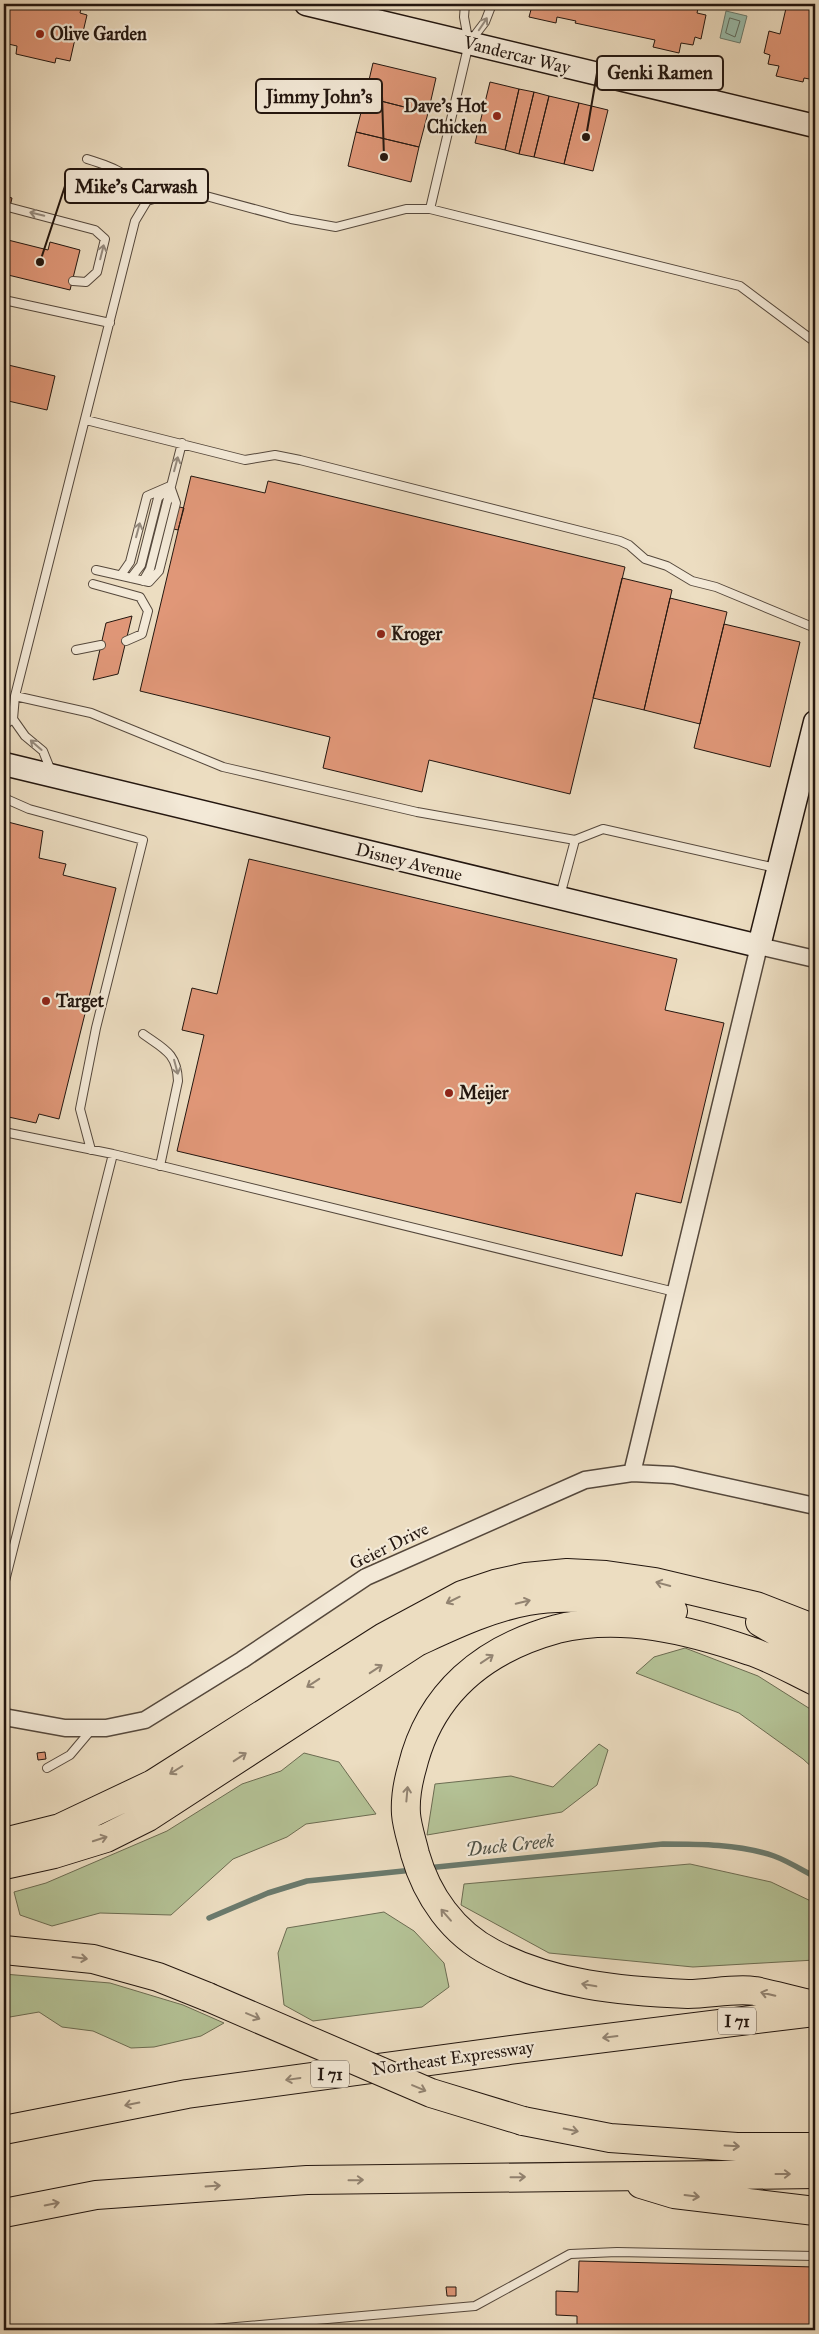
<svg xmlns="http://www.w3.org/2000/svg" width="819" height="2334" font-family="'IM FELL Great Primer',serif">
<rect width="100%" height="100%" fill="#ecddc1"/>
<filter id="stains"><feTurbulence type="fractalNoise" baseFrequency=".004" numOctaves="4"/><feColorMatrix values="0 0 0 0 .2 0 0 0 0 .09 0 0 0 0 .02 0 0 0 .5 -.17"/></filter>
<radialGradient id="worn" r=".72"><stop offset=".6" stop-color="#630" stop-opacity="0"/><stop offset="1" stop-color="#630" stop-opacity=".3"/></radialGradient>
<path fill="#b4c296" stroke="#6c6c52" d="M 685,1648 L 758,1676 L 815,1712 L 815,1770 L 803,1759 L 739,1713 L 636,1673 L 654,1657 Z
M 599,1744 L 608,1750 L 597,1785 L 562,1812 L 427,1835 L 435,1784 L 511,1776 L 553,1787 Z
M 304,1753 L 339,1762 L 376,1814 L 306,1824 L 287,1837 L 233,1859 L 171,1915 L 100,1913 L 52,1926 L 20,1915 L 14,1892 L 46,1883 L 167,1831 L 242,1784 L 281,1771 Z
M 690,1864 L 771,1882 L 815,1903 L 815,1960 L 693,1967 L 549,1953 L 461,1905 L 464,1884 Z
M 384,1912 L 414,1931 L 444,1963 L 449,1987 L 422,2007 L 313,2021 L 284,2005 L 278,1953 L 287,1928 Z
M 4,1974 L 110,1983 L 183,2005 L 224,2023 L 201,2036 L 154,2047 L 131,2048 L 93,2031 L 62,2027 L 39,2012 L 4,2018 Z"/>
<path fill="#9abdac" stroke="#6a7a6d" d="M 726,11 L 747,16 L 740,43 L 720,38 Z"/>
<g fill="none" stroke-linecap="round" stroke-linejoin="round">
<path stroke="#5e6a5e" stroke-width="1" d="M 730,18 L 740,21 L 735,37 L 726,33 Z"/>
<path stroke="#6a7a6d" stroke-width="5.5" d="M 427,1868 L 663,1844 C 699,1844 739,1844 774,1856 C 788,1861 802,1870 815,1877
M 209,1918 L 268,1893 L 307,1881 L 413,1870"/>
</g>
<path fill="#e09778" stroke="#23160f" d="M 4,4 L 82,4 L 80,13 L 87,15 L 83,32 L 77,30 L 70,61 L 56,58 L 55,63 L 16,54 L 17,46 L 4,43 Z
M 521,4 L 699,4 L 697,13 L 706,15 L 701,39 L 695,37 L 693,45 L 681,43 L 679,53 L 653,47 L 655,40 L 575,23 L 576,21 L 557,17 L 556,23 L 529,17 L 532,6 Z
M 787,4 L 814,11 L 812,18 L 815,18 L 815,80 L 804,78 L 803,82 L 776,76 L 779,66 L 768,64 L 770,55 L 764,53 L 769,31 L 780,34 Z
M 373,63 L 436,78 L 428,113 L 365,97 Z
M 490,82 L 519,89 L 505,150 L 475,143 Z
M 519,89 L 534,92 L 519,154 L 505,150 Z
M 534,92 L 549,96 L 534,157 L 519,154 Z
M 549,96 L 579,103 L 564,164 L 534,157 Z
M 365,97 L 428,113 L 419,147 L 356,132 Z
M 579,103 L 608,110 L 593,171 L 564,164 Z
M 356,132 L 419,147 L 411,182 L 348,166 Z
M 4,196 L 12,198 L 7,220 L 4,219 Z
M 4,239 L 48,250 L 50,242 L 80,250 L 70,290 L 4,274 Z
M 4,364 L 55,376 L 47,410 L 4,400 Z
M 191,476 L 265,493 L 268,481 L 625,567 L 570,794 L 429,760 L 422,792 L 323,768 L 330,737 L 140,691 Z
M 153,501 L 184,508 L 178,530 L 148,523 Z
M 622,578 L 672,590 L 644,710 L 593,698 Z
M 670,598 L 727,612 L 700,724 L 644,710 Z
M 132,616 L 118,674 L 93,680 L 106,623 Z
M 724,624 L 800,642 L 770,767 L 694,748 Z
M 4,821 L 43,831 L 39,858 L 66,864 L 63,875 L 116,888 L 59,1119 L 39,1114 L 36,1123 L 4,1116 Z
M 249,859 L 677,959 L 665,1010 L 724,1023 L 681,1203 L 636,1193 L 622,1256 L 177,1151 L 204,1035 L 182,1030 L 192,988 L 217,994 Z
M 45,1752 L 46,1759 L 38,1760 L 37,1753 Z
M 579,2261 L 815,2267 L 815,2330 L 577,2330 L 577,2316 L 556,2315 L 556,2291 L 578,2292 Z
M 446,2287 L 456,2287 L 456,2296 L 447,2296 Z"/>
<g fill="none" stroke-linecap="round" stroke-linejoin="round">
<defs>
<path id="lane" d="M 465,4 L 464,17 L 468,39
M 87,159 C 120,169 128,173 147,201
M 4,206 L 95,230 L 105,239 L 97,272 L 86,282 L 73,281
M 430,209 L 469,43 L 485,22 L 492,4
M 4,300 L 110,323
M 86,420 L 245,460 L 275,455 L 300,460 L 620,541 L 629,545 L 645,559 L 667,566 L 692,581 L 716,587 L 815,628
M 96,570 L 149,582 L 159,571 L 176,503 L 170,486
M 121,575 L 130,562 L 147,496 L 170,486
M 131,578 L 141,565 L 158,498 L 167,489
M 143,581 L 150,569 L 182,443
M 93,584 L 140,597 L 148,611 L 142,634 L 126,641
M 76,650 L 101,645
M 15,696 L 91,713 L 223,767 L 417,812 L 575,840 L 603,829 L 776,868
M 4,725 L 13,719
M 51,771 L 43,751 L 25,736 L 13,719 L 15,696 C 55,538 96,380 135,221 L 147,201 L 167,195 L 195,193 L 291,219 L 336,227 L 406,209 L 430,209 L 740,286 L 815,342
M 4,798 L 29,809 L 143,840 L 96,1028 L 80,1109 L 91,1150
M 560,896 L 575,840
M 143,1034 C 164,1049 177,1053 178,1081 L 160,1166
M 4,1132 L 113,1154 L 675,1292
M 4,1585 L 113,1154
M 47,1768 L 70,1755 L 92,1729
M 202,2330 L 475,2306 L 570,2254 L 617,2252 L 815,2256"/>
<path id="street" d="M 632,1473 L 759,946 L 815,959
M 4,1717 L 65,1728 L 106,1728 L 145,1720 L 242,1660 L 366,1577 L 585,1480 L 632,1473 L 673,1475 L 815,1506"/>
<path id="secondary" d="M 306,4 L 815,126
M 4,764 L 759,946 L 815,722"/>
<path id="highway" d="M 760,1622 L 815,1654
M 815,1681 C 794,1671 772,1658 750,1651 C 689,1630 621,1613 557,1629 C 484,1649 430,1693 412,1768 C 408,1782 405,1799 406,1814 C 407,1827 412,1841 415,1854 C 427,1896 453,1933 492,1953 C 552,1985 621,1991 688,1994 C 710,1994 733,1988 755,1991 C 775,1995 795,2001 815,2005
M 4,1842 L 60,1828 L 153,1784 L 384,1637 L 462,1595 L 495,1584 L 526,1577 L 567,1573 L 606,1575 L 655,1582 L 756,1606 L 815,1629
M 4,1865 L 54,1854 L 106,1838 L 148,1817 L 417,1642 C 452,1626 489,1608 528,1601 C 576,1592 626,1603 673,1611
M 4,1950 L 93,1959 L 158,1977 L 208,1997
M 523,2121 L 610,2138 L 737,2147 L 815,2147
M 4,2130 L 187,2094 L 510,2050 L 814,2012
M 641,2184 L 674,2194 L 815,2211
M 4,2213 L 96,2195 L 307,2180 L 815,2174"/>
</defs>
<use href="#lane" stroke="#55483c" stroke-width="10"/>
<use href="#street" stroke="#55483c" stroke-width="19"/>
<use href="#secondary" stroke="#23160f" stroke-width="25"/>
<use href="#highway" stroke="#23160f" stroke-width="30"/>
<use href="#lane" stroke="#f3e9d7" stroke-width="8"/>
<use href="#street" stroke="#f3e9d7" stroke-width="16"/>
<use href="#secondary" stroke="#f3e9d7" stroke-width="22"/>
<use href="#highway" stroke="#ecddc1" stroke-width="28"/>
<defs>
<path id="highway-bridge" d="M 208,1997 L 431,2093 L 523,2121"/>
</defs>
<use href="#highway-bridge" stroke="#23160f" stroke-width="30" stroke-linecap="butt"/>
<use href="#highway-bridge" stroke="#ecddc1" stroke-width="28"/>
</g>
<defs><path id="oneway-shaft" d="M-6 0H5M1.5-3L5.5 0L1.5 3" fill="none" stroke-width="1.6" stroke-linecap="round" stroke-linejoin="round" transform="scale(1.25)"/></defs>
<g stroke="#958a7d">
<use href="#oneway-shaft" transform="translate(483 24) rotate(-56)"/>
<use href="#oneway-shaft" transform="translate(37 214) rotate(-167)"/>
<use href="#oneway-shaft" transform="translate(102 252) rotate(-76)"/>
<use href="#oneway-shaft" transform="translate(176 464) rotate(-75)"/>
<use href="#oneway-shaft" transform="translate(138 530) rotate(-75)"/>
<use href="#oneway-shaft" transform="translate(36 745) rotate(-139)"/>
<use href="#oneway-shaft" transform="translate(176 1067) rotate(75)"/>
</g>
<g stroke="#928371">
<use href="#oneway-shaft" transform="translate(663 1584) rotate(-165)"/>
<use href="#oneway-shaft" transform="translate(453 1600) rotate(154)"/>
<use href="#oneway-shaft" transform="translate(523 1602) rotate(-13)"/>
<use href="#oneway-shaft" transform="translate(487 1659) rotate(-34)"/>
<use href="#oneway-shaft" transform="translate(376 1669) rotate(-33)"/>
<use href="#oneway-shaft" transform="translate(313 1683) rotate(147)"/>
<use href="#oneway-shaft" transform="translate(240 1757) rotate(-33)"/>
<use href="#oneway-shaft" transform="translate(176 1770) rotate(148)"/>
<use href="#oneway-shaft" transform="translate(407 1794) rotate(-85)"/>
<use href="#oneway-shaft" transform="translate(100 1839) rotate(-18)"/>
<use href="#oneway-shaft" transform="translate(446 1915) rotate(-131)"/>
<use href="#oneway-shaft" transform="translate(80 1958) rotate(7)"/>
<use href="#oneway-shaft" transform="translate(589 1985) rotate(-170)"/>
<use href="#oneway-shaft" transform="translate(768 1994) rotate(-167)"/>
<use href="#oneway-shaft" transform="translate(253 2016) rotate(23)"/>
<use href="#oneway-shaft" transform="translate(610 2037) rotate(173)"/>
<use href="#oneway-shaft" transform="translate(293 2079) rotate(172)"/>
<use href="#oneway-shaft" transform="translate(419 2088) rotate(23)"/>
<use href="#oneway-shaft" transform="translate(132 2104) rotate(169)"/>
<use href="#oneway-shaft" transform="translate(571 2130) rotate(11)"/>
<use href="#oneway-shaft" transform="translate(732 2146) rotate(3)"/>
<use href="#oneway-shaft" transform="translate(783 2174)"/>
<use href="#oneway-shaft" transform="translate(518 2177) rotate(-1)"/>
<use href="#oneway-shaft" transform="translate(356 2180) rotate(-1)"/>
<use href="#oneway-shaft" transform="translate(213 2186) rotate(-4)"/>
<use href="#oneway-shaft" transform="translate(692 2196) rotate(7)"/>
<use href="#oneway-shaft" transform="translate(52 2204) rotate(-11)"/>
</g>
<g fill="#8f2418" stroke="#f3e9d7" stroke-width="2">
<circle cx="40" cy="34" r="5"/>
<circle cx="497" cy="116" r="5"/>
<circle cx="381" cy="634" r="5"/>
<circle cx="46" cy="1001" r="5"/>
<circle cx="449" cy="1093" r="5"/>
</g>
<g text-anchor="middle" dominant-baseline="central" stroke-width="4.5" stroke-linejoin="round" paint-order="stroke">
<g fill="#f3e9d7" stroke="#61554b" stroke-width="1">
<rect x="718" y="2007.5" width="38" height="27" rx="4"/>
<rect x="311" y="2060.5" width="38" height="27" rx="4"/>
</g>
<g font-size="16" font-weight="bold" fill="#23160f">
<text x="737" y="2021">I 71</text>
<text x="330" y="2074">I 71</text>
</g>
<g font-size="18" font-weight="bold" fill="#23160f" stroke="#f3e9d7" text-anchor="start">
<text x="50" y="34">Olive Garden</text>
<text x="487" y="106" text-anchor="end">Dave's Hot<tspan x="487" dy="21">Chicken</tspan></text>
<text x="391" y="634">Kroger</text>
<text x="56" y="1001">Target</text>
<text x="459" y="1093">Meijer</text>
</g>
<g font-size="18" fill="#23160f" stroke="#f3e9d7">
<text transform="translate(517 55) rotate(14)">Vandercar Way</text>
<text transform="translate(409 862) rotate(14)">Disney Avenue</text>
<text transform="translate(389 1546) rotate(-26)">Geier Drive</text>
<text transform="translate(453 2058) rotate(-8)">Northeast Expressway</text>
</g>
<g font-size="19" font-style="italic" fill="#4d5046" stroke="#f3e9d7">
<text transform="translate(510 1845) rotate(-6)">Duck Creek</text>
</g>
</g>
<path fill="none" stroke="#23160f" stroke-width="2" d="M586 137L597 73M384 157L382 96M40 262L65 186"/>
<g fill="#23160f" stroke="#f3e9d7" stroke-width="2">
<circle cx="586" cy="137" r="5"/>
<circle cx="384" cy="157" r="5"/>
<circle cx="40" cy="262" r="5"/>
</g>
<g fill="#f3e9d7" stroke="#23160f" stroke-width="2">
<rect x="597" y="56" width="126" height="34" rx="5"/>
<rect x="256" y="79" width="126" height="34" rx="5"/>
<rect x="65" y="169" width="143" height="34" rx="5"/>
</g>
<g font-size="19" text-anchor="middle" font-weight="bold" fill="#23160f">
<text x="660" y="79">Genki Ramen</text>
<text x="319" y="103">Jimmy John's</text>
<text x="136" y="193">Mike's Carwash</text>
</g>
<rect width="819" height="2334" fill="none" stroke="#ecddc1" stroke-width="20"/>
<rect x="5" y="5" width="809" height="2324" fill="none" stroke="#23160f" stroke-width="2.5"/>
<rect x="10" y="10" width="799" height="2314" fill="none" stroke="#23160f"/>
<rect width="100%" height="100%" filter="url(#stains)"/>
<rect width="100%" height="100%" fill="url(#worn)"/>
</svg>
